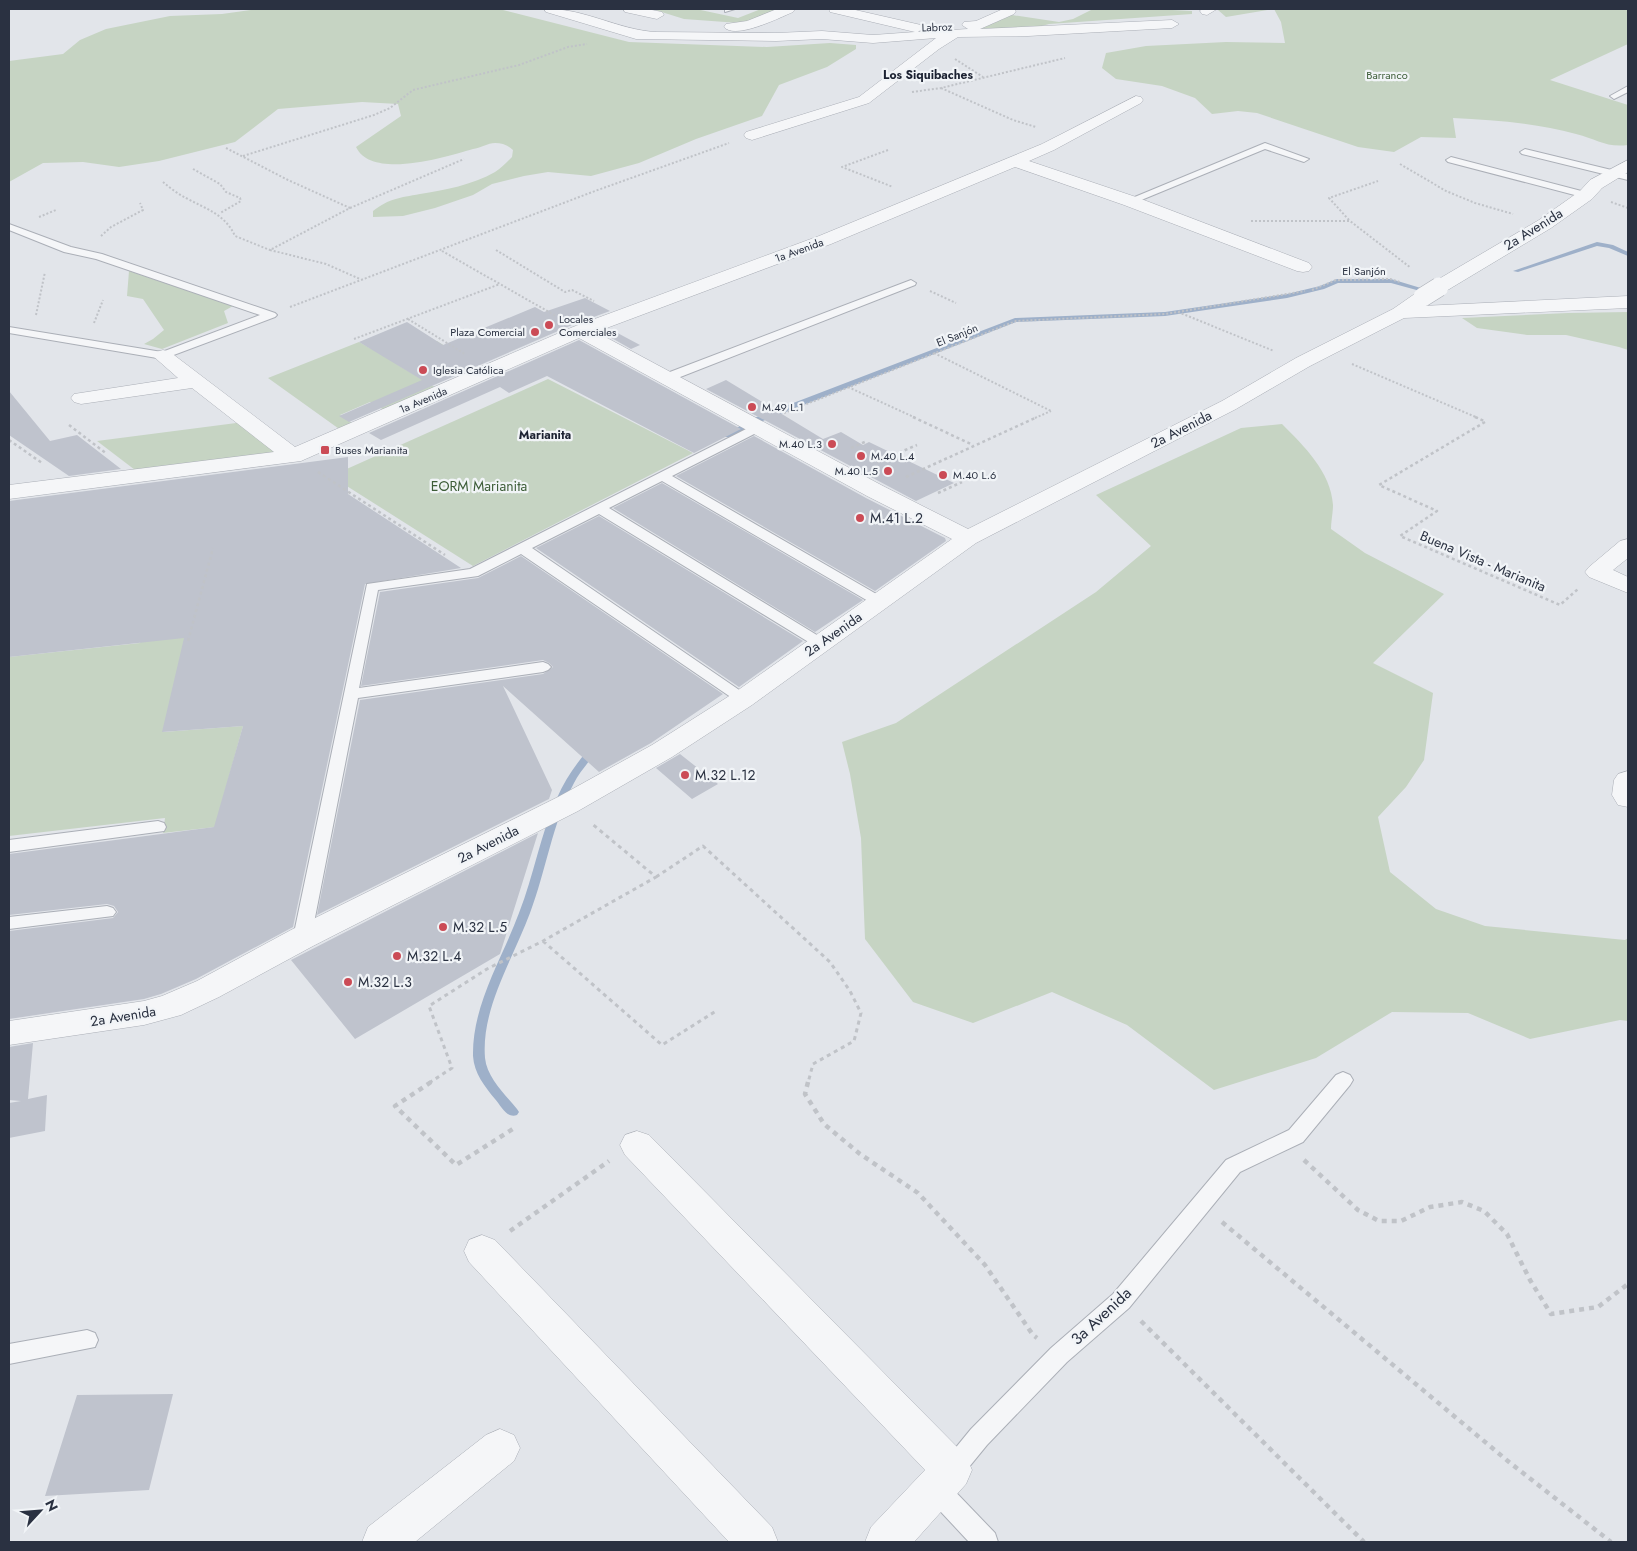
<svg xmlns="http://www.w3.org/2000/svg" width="1637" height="1551" font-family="Jost,sans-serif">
<rect width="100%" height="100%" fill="#e2e5ea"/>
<path fill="#c6d4c3" d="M 257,9 L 499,9 L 629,42 L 767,47 L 830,43 L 856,45 L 856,49 L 827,67 L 779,85 L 762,116 L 696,139 L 639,163 L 591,176 L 548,172 L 524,176 L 492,184 L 473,195 L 435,208 L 403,216 L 373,217 L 373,211 C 390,198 399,198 420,194 C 444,190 473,185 495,172 C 501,168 507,162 512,157 L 513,150 C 508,145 502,143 495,143 C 488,143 480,148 473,149 C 445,157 372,180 356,147 L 401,116 L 398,104 L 362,102 L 278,109 L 235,142 L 159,161 L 119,167 L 83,162 L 43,163 L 9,182 L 9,61 L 63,54 L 80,40 L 106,29 L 170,16 L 222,14 Z
M 652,9 L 696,9 L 738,18 L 761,9 L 779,9 L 748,22 L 739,23 L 684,19 Z
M 1093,9 C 1102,9 1148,11 1153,9 L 1192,11 L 1192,14 L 1049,24 L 1038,27 L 980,29 L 1012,15 L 1059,22 L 1073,19 Z
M 1220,9 L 1628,9 L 1628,44 L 1550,80 L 1628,105 L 1628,145 C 1606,148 1597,139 1576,134 C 1536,123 1494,120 1453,118 L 1456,138 L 1421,137 L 1394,152 L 1358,147 L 1257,113 L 1238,111 L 1212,114 L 1195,98 L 1162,86 L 1116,79 L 1102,68 L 1106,53 L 1146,46 L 1226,42 L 1285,43 L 1281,22 L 1274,9 L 1226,17 L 1218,10 Z
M 129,271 L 233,306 L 224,311 L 228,323 L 162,349 L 144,344 L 153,339 L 164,330 L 143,299 L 127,296 Z
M 1628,312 L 1628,350 L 1619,347 L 1566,335 L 1527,335 L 1477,328 L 1462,318 L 1568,313 Z
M 437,341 L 445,346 L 398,365 L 438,389 L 386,411 L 370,402 L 340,415 L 355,425 L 342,431 L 268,378 L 359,342 L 391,360 Z
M 548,379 L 693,453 L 473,566 L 331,476 Z
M 244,422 L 285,454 L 139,473 L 97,441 Z
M 1282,424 C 1304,446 1331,472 1333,505 C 1333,513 1331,521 1331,529 L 1365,553 L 1444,594 L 1373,663 L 1433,693 L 1424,760 L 1406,787 L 1378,817 L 1390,872 L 1436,909 L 1485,926 L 1625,940 L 1628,938 L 1628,1021 L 1620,1020 L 1530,1039 L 1468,1013 L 1392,1012 L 1316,1058 L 1214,1090 L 1127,1025 L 1052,992 L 973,1023 L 913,1002 L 865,939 L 861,838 L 850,774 L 842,742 L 896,723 L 1096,592 L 1151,546 L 1096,495 L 1241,428 Z
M 193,610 L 163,732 L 243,726 L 215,827 L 163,833 L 165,818 L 9,836 L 9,657 L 140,643 L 150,614 Z"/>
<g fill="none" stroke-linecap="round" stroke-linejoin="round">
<path fill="#9eb0c9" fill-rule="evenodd" d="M 1597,242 L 1613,245 L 1628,252 L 1628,256 L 1609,248 L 1597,246 L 1518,272 L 1513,271 Z
M 1337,279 L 1391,279 L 1434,292 L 1431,294 L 1391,283 L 1338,283 L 1324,289 L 1287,298 L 1165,316 L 1016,322 L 760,422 L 731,437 L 725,437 L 724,435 L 754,418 L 1015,318 L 1165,312 L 1287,294 L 1320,286 Z
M 593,746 L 598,749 C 590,761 580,771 574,783 C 552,824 546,871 530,913 C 513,959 481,1008 485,1058 C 487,1078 505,1094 517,1109 L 519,1112 L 517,1115 C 507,1119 501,1106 495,1099 C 485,1087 474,1073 473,1056 C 472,1005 502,959 519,913 C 534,875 540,835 557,798 C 565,779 577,763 590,747 Z"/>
</g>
<path fill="#bfc3cd" d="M 585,298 L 610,311 L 572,325 L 349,422 L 339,416 L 422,380 L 359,342 L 407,322 L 443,345 L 535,307 L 544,312 Z
M 610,329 L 640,345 L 631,349 L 601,332 Z
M 579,340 L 741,429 L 694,453 L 547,376 L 509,393 L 500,387 L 381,440 L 369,433 Z
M 726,380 L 823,439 L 841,432 L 863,445 L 869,442 L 954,483 L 916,501 L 706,389 Z
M 9,391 L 50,441 L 77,435 L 121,469 L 69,476 L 9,435 Z
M 754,436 L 866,498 L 945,538 L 946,541 L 875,591 L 676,476 Z
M 348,457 L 348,494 L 461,568 L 365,584 L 293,927 L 196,979 L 161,994 L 144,999 L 9,1019 L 9,931 L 113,918 L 118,912 L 114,906 L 107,904 L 9,915 L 9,854 L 214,827 L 243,726 L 162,732 L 184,638 L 9,657 L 9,501 Z
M 662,483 L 863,600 L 815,632 L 613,508 Z
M 599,516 L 803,641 L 739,687 L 536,548 Z
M 521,556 L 723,694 L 651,743 L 599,772 L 503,686 L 552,790 L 549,799 L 317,915 L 360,700 L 543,674 L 553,667 L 549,663 L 543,660 L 361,686 L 380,592 L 478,578 Z
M 680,754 L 718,784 L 692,799 L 656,768 Z
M 538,833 L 500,954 L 355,1039 L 291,960 Z
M 33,1043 L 28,1099 L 47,1095 L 45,1131 L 9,1138 L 9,1103 L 21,1101 L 9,1100 L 9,1047 Z
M 173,1394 L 149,1490 L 45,1496 L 77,1395 Z"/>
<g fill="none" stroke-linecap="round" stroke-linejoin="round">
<defs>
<path id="service" d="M 725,9 L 735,9 L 725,12 Z
M 1628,86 L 1628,92 L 1614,99 L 1610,96 Z
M 1265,143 L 1309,159 L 1304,162 L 1265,149 L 1134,203 L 1130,204 L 1125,201 Z
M 1525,149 L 1628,174 L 1628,180 L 1522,154 L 1520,152 Z
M 1451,157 L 1589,193 L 1591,195 L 1586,198 L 1448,162 L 1446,160 Z
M 9,224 L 71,247 L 102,254 L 275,313 L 277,315 L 275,317 L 163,359 L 9,333 L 9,327 L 162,352 L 260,315 L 96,259 L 64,252 L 9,230 Z
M 911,280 L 916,283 L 915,285 L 670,381 L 662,381 L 660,378 L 662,375 Z
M 756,424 L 760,425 L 762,428 L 760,431 L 672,476 L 885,599 L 887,602 L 885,605 L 875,605 L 662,481 L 609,508 L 825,640 L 827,643 L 825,646 L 815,646 L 599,514 L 532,548 L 748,696 L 751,699 L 748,702 L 738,702 L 521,554 L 478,576 L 378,590 L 359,688 L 543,662 L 548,664 L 551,667 L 548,670 L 543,672 L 358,698 L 311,938 L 308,943 L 302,945 L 296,943 L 293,938 L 367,584 L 470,569 Z
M 158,821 L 164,823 L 166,827 L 164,831 L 9,852 L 9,840 Z
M 107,906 L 113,908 L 116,912 L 113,916 L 9,929 L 9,917 Z
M 1343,1072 L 1350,1075 L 1353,1080 L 1350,1085 L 1303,1142 L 1240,1172 L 1129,1308 L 1067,1362 L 987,1445 L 960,1478 L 952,1482 L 944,1478 L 940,1470 L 944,1462 L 971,1429 L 1051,1348 L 1113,1294 L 1226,1160 L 1289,1130 L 1336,1075 Z
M 87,1330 L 95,1333 L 98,1340 L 95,1347 L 9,1364 L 9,1344 Z
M 936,1477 L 945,1481 L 995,1533 L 998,1542 L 969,1542 L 927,1497 L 924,1489 L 927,1481 Z"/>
<path id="minor" d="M 544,9 C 582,7 618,30 656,32 L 776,33 L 822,31 L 873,35 L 915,32 L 830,12 L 829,9 L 851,9 L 921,25 L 923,28 L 918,32 L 968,29 L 962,25 L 964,22 L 976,21 L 1003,9 L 1014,9 L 1016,11 L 1014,14 L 980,29 L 1172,20 L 1179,24 L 1172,28 L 1028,36 L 958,37 L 939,49 L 869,103 L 752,140 L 746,138 L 744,135 L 746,132 L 859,97 L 936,38 L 873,43 L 822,39 L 776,41 L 636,39 L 546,12 Z
M 623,9 L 647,9 L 662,12 L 664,15 L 657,19 L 625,12 Z
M 777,9 L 795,9 L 793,12 C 779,18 735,40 724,27 L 726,24 L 747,21 Z
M 1202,9 L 1217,9 L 1207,15 L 1202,14 L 1200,11 Z
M 1136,96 L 1141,97 L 1143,100 L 1141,103 L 1054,150 L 1029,161 L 1136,197 L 1309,263 L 1312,267 L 1309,271 L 1303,272 L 1297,271 L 1124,205 L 1015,167 L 831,244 L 596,332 L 883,486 L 968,529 L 1222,401 L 1296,358 L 1393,309 L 1416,293 L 1423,291 L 1430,293 L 1432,297 L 1422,306 L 1628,296 L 1628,308 L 1404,318 L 1310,366 L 1236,409 L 976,543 L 752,705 L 672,757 L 578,811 L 313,946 L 219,997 L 181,1015 L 144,1025 L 9,1045 L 9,1021 L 144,1001 L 162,996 L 197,981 L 291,930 L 558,797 L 652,745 L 734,693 L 952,539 L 867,496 L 579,338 L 301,461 L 9,499 L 9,485 L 274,452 L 192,388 L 81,404 L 74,402 L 71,398 L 74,394 L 178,378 L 153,356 L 156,352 L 163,350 L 170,352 L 295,447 L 573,327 L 819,236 L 1042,144 Z
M 1628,160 L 1628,172 L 1602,188 L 1592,199 L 1551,228 L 1446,291 L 1439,293 L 1432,291 L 1430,287 L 1432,283 L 1539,220 L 1580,191 L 1590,180 Z
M 1628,539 L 1628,558 L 1613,570 L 1628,577 L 1628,593 L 1589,577 L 1585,572 L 1589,567 L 1620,541 Z
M 1628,771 L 1628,807 L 1618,805 L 1612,795 L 1614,780 L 1618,774 Z
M 637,1131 L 649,1135 L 966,1456 L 972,1470 L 966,1484 L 914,1542 L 865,1542 L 871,1527 L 925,1470 L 625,1155 L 620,1145 L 625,1135 Z
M 482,1235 L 495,1240 L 772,1527 L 778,1542 L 729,1542 L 469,1262 L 464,1251 L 469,1240 Z
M 500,1429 L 514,1435 L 520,1448 L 514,1461 L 415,1542 L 362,1542 L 368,1527 L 486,1435 Z"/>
</defs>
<use href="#service" stroke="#abafb7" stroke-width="2"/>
<use href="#minor" stroke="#abafb7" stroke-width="1"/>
<path stroke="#c0c3c8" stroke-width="2" stroke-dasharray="2 2" stroke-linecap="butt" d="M 955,59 L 983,77
M 941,88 L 1013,120 L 1036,127
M 912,92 L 941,88 L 1065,58
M 226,148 L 288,180 L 350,208 L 270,250 L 326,264 L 360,279
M 888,150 L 842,167 L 893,187
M 243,156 L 374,115 L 390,108 L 413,90 L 519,65 L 568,47 L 587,44
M 1400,164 L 1446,191 L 1475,203 L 1513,214
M 193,169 L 220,184 L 226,192 L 240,198 L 241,201 L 220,213
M 163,182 C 170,188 178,194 186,198 C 206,209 225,214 235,236 L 270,250
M 1611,202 L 1628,208
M 350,208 L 464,159
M 39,217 L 56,210
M 1349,220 L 1329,198 L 1378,181
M 1251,221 L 1350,221 L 1411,268
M 101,236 L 111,227 L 143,210 L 140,203
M 496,250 L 565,292 L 572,290 L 594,301
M 442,251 L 556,316
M 1312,290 L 1336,280 L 1390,279 L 1400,282
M 930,291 L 956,303
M 290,307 L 595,191 L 729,143
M 1178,312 L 1274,351
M 36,315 L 45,272
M 408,319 L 465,354
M 94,323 L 103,300
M 354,339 L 500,284
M 934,353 L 1051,411
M 1352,364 L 1478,418
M 848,387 L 916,418
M 9,397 L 13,396
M 784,413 L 1016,321 L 1165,314 L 1305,291
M 1035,418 L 1051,411"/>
<path stroke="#c0c3c8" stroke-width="2.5" stroke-dasharray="3 3" stroke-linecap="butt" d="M 913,417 L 973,445
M 1475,417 L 1484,421
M 1485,422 L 1379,485 L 1437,511 L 1400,536 L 1560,605 L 1578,589
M 69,425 L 107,454
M 9,440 L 42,463
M 851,448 L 867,441
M 877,462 L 917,445
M 318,472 L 445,555
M 906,477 L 1037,417
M 938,493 L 962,482
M 188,641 L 213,548"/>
<path stroke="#c0c3c8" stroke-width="3" stroke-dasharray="4 4" stroke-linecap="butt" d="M 656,877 L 703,846 L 830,962 L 850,991 L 861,1013 L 854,1041 L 813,1064 L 808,1083
M 543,941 L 662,1045 L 716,1011
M 429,1083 L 452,1068 L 429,1006 L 487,969 L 543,941 L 656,877 L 591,823"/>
<path stroke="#c0c3c8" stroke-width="4.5" stroke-dasharray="5 5" stroke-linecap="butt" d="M 431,1082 L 395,1106 L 456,1165 L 516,1127
M 808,1082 L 805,1094 L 824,1124 L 860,1154 L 918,1193 L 985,1265 L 1033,1335 L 1037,1338
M 1304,1160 L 1358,1210 L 1379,1221 L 1401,1221 L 1430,1207 L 1462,1202 L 1484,1211 L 1507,1234 L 1530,1280 L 1551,1314 L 1598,1307 L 1628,1284
M 1222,1222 L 1509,1462 L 1611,1542
M 510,1231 L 609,1161
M 1141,1321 L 1364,1542"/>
<use href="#service" fill="#f5f6f8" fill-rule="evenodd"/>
<use href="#minor" fill="#f5f6f8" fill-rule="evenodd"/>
<defs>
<path id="minor-bridge" d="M 1423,297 L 1439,287"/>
</defs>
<use href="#minor-bridge" stroke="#abafb7" stroke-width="20" stroke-linecap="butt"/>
<use href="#minor-bridge" stroke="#f5f6f8" stroke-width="19"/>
</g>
<g fill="#cb4b56" stroke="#f1f4f7" stroke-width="2">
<circle cx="549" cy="325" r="5"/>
<circle cx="535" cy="332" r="5"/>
<circle cx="423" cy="370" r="5"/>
<circle cx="752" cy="407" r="5"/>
<circle cx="832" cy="444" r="5"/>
<rect x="320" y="445" width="10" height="10" rx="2.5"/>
<circle cx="861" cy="456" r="5"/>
<circle cx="888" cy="471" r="5"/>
<circle cx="943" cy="475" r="5"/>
<circle cx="860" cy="518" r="5"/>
<circle cx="685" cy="775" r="5"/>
<circle cx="443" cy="927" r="5"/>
<circle cx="397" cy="956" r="5"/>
<circle cx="348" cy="982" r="5"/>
</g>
<g text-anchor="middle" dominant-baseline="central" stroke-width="4.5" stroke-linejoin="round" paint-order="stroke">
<g font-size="11" fill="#2a3141" stroke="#f1f4f7">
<text transform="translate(937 27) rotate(-2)">Labroz</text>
<text transform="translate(799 250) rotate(-20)">1a Avenida</text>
<text x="1364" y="271">El Sanjón</text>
<text transform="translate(957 335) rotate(-22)">El Sanjón</text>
<text transform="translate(423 400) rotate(-23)">1a Avenida</text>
</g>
<g font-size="11" fill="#3d5d38" stroke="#f1f4f7">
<text x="1387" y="75">Barranco</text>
</g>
<g font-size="11" fill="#2a3141" stroke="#f1f4f7" text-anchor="start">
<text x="559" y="319">Locales<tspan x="559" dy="13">Comerciales</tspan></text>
<text x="525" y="332" text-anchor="end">Plaza Comercial</text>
<text x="433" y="370">Iglesia Católica</text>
<text x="762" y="407">M.49 L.1</text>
<text x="822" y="444" text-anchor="end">M.40 L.3</text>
<text x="335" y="450">Buses Marianita</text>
<text x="871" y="456">M.40 L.4</text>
<text x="878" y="471" text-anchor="end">M.40 L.5</text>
<text x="953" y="475">M.40 L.6</text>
</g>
<g font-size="12" font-weight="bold" fill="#1c2232" stroke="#f1f4f7">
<text x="928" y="75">Los Siquibaches</text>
<text x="545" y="435">Marianita</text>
</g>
<g font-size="14" fill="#2a3141" stroke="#f1f4f7">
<text transform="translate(1533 229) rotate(-32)">2a Avenida</text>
<text transform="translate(1181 429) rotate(-27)">2a Avenida</text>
<text transform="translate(1483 561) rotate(23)">Buena Vista - Marianita</text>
<text transform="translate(833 634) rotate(-35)">2a Avenida</text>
<text transform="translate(488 844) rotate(-27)">2a Avenida</text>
<text transform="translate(123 1016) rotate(-9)">2a Avenida</text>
</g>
<g font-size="14" fill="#3d5d38" stroke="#f1f4f7">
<text x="479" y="486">EORM Marianita</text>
</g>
<g font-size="14" fill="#2a3141" stroke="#f1f4f7" text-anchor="start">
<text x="870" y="518">M.41 L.2</text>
<text x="695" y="775">M.32 L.12</text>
<text x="453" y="927">M.32 L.5</text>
<text x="407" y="956">M.32 L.4</text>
<text x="358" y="982">M.32 L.3</text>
</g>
<g font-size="16" fill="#2a3141" stroke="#f1f4f7">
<text transform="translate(1101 1316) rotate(-43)">3a Avenida</text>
</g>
</g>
<rect width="1637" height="1551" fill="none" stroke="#2a3141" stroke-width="20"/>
<g transform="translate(40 1511) rotate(64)" stroke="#f1f4f7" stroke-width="4" paint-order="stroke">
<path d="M0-4L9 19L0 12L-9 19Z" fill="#2a3141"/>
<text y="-8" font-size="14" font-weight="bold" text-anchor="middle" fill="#2a3141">N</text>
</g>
</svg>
